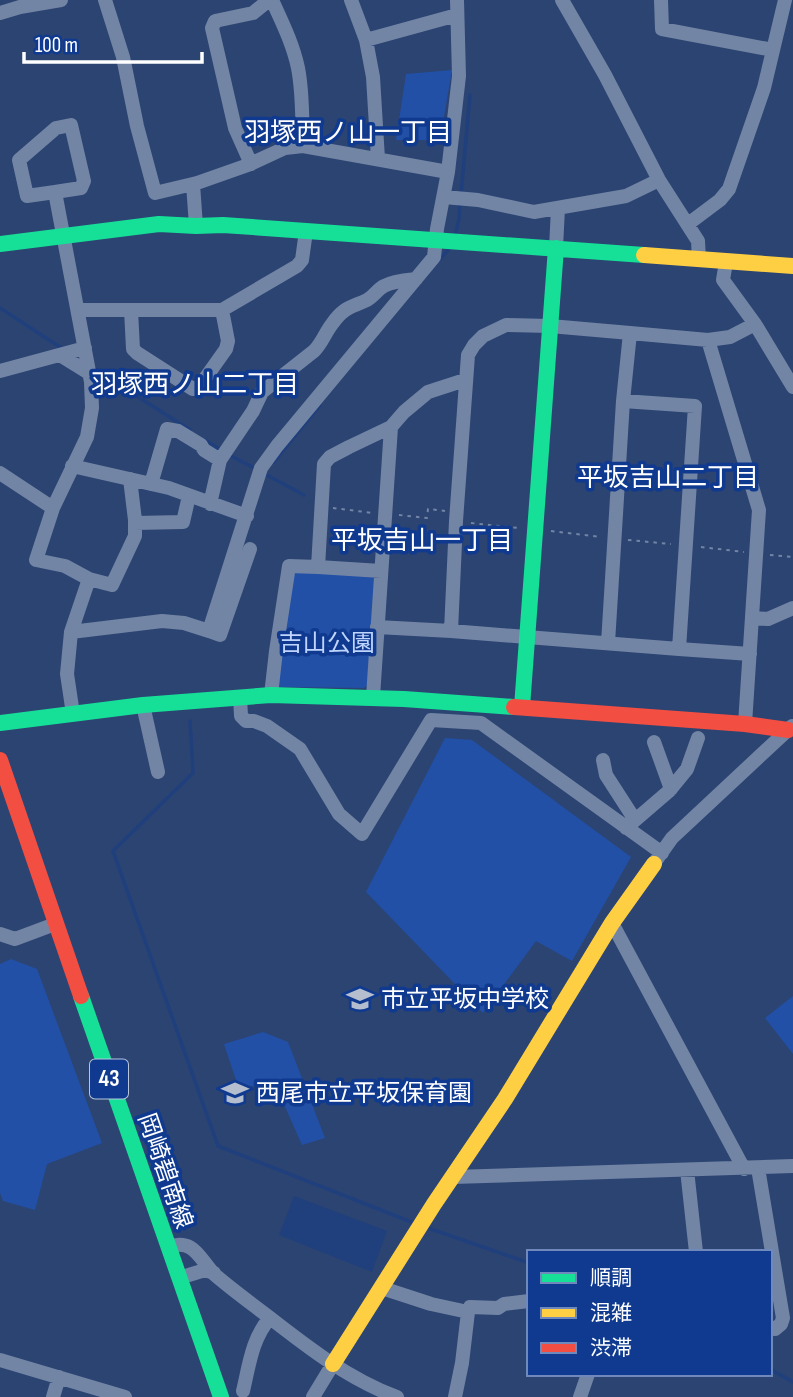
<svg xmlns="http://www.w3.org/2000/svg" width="793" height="1397" font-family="'Sofia Sans Condensed','Noto Sans JP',sans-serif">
<rect width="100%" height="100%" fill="#2c4472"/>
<path fill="#2250a6" d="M 452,70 L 440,140 L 396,140 L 406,74 Z
M 295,571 L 372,576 L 375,581 L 368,685 L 364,688 L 278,687 L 292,574 Z
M 445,738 L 472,740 L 631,857 L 572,961 L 536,941 L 483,1013 L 366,892 Z
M 11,959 L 37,969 L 102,1143 L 47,1164 L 35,1210 L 3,1201 L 0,1193 L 0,964 Z
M 793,996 L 793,1054 L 765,1018 Z
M 263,1032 L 288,1042 L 325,1138 L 302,1145 L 274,1082 L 239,1089 L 224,1044 Z"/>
<path fill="#203f7d" d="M 294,1196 L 387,1231 L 372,1272 L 279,1235 Z"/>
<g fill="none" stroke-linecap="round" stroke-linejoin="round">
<path stroke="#203f7d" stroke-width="3.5" d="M 461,194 L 470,95
M 455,236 L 459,219 L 460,202
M 438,261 L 449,249
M 0,308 L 63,349
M 93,368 L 190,430
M 205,440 L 222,451
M 229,455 L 256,469
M 274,462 L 320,405
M 263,473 L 304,495
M 190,721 L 193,773 L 113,851 L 218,1146 L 414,1223
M 428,1228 L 529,1263
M 770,1369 L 793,1382"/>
<path stroke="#7385a5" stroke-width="2" stroke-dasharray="3.5 5" stroke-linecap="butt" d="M 333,508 L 373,513
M 399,515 L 427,518 L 428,509 L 445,511
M 471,523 L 518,528
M 551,531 L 601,537
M 628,540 L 671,544
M 701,547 L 744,552
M 770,555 L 793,557"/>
<path stroke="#7385a5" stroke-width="14" d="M 105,0 L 123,57 L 137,126 L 155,193 L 197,183 L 248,165 L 285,148 L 303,146 L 448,172
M 272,0 C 282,22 293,44 298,68 C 303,93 302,120 303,146
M 351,0 L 366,40 L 373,77 L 378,159
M 562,0 L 605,75 L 659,180 L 698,241 L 699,259
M 661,0 L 662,29 L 773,50
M 0,13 L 20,7 L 61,0
M 366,40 L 457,15
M 251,164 L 235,128 L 212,28 L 215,21 L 253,13 L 269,0
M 193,184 L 196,226
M 55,192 L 27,196 L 19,160 L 56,128 L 71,125 L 84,181 L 81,188 L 55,192 L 91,382 L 92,408 L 87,437 L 53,508 L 36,560 L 65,566 L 89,579 L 71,632 L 67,674 L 73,714
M 444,197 L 478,200 L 534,212 L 626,196 L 659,180
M 688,224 L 720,200 L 729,189 L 764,88 L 785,0
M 556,248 L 558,208
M 726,262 L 723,280 L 755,324 L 793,387
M 78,310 L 222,310 L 297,266 L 302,260 L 306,231
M 131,310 L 133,349 L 137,353 L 193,389 L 199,387 L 226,349 L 228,341 L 222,310
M 630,333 L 708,340 L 759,510 L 745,724
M 708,340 L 730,337 L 755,324
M 60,355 L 89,373
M 0,371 L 85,348
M 220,460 L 253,411 L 262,392 L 314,351 C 322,343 325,333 332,324 C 344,307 350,308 367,300 C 374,296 378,289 384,286 C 393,281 406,280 416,279
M 72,466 L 169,488 L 247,516
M 0,473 L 53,508
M 151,484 L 167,429 L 178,431 L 201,445 L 204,450 L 220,460 L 210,504
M 135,523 L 183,522 L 189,496
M 318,567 L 324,464 L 330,457 L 349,447 L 391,427 L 404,412 L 428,392 L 465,380
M 89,579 L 112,585 L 135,536 L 135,520 L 130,479
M 752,618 L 768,619 L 793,608
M 377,627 L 451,631 L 679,649 L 695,406 L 623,401
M 209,631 L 220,635 L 250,549
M 451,631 L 456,521 L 468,355 L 474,345 L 483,336 L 506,325 L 550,326 L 630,333 L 623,401 L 608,643
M 71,632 L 162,621 L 184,623 L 209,631 L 261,468 L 277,446 L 434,257 L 437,229 L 448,172 L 459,76 L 457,0
M 679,649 L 750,654
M 271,695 L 276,651 L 289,566 L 318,567 L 381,571
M 240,697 L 241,716 L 246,721 L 254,721 L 267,726 L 300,749 L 339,814 L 362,834 L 431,720 L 481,723 L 662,853
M 373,697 L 391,427
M 143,705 L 158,772
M 654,742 L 671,789
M 603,760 L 606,775 L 635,820
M 626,828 L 669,791 L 687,769 L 698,738
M 657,859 L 672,838 L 792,726
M 612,923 L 744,1169
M 0,934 L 15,939 L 55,924
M 758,1168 L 783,1318 L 781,1324 L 775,1329 L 770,1327
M 687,1170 L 696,1252
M 453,1177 L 793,1166
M 168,1247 C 194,1238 199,1258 214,1274 C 230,1288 248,1301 265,1314 C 306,1346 348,1379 397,1397
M 179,1278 L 205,1270 L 214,1273
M 382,1288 L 431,1304 L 468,1312
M 0,1360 L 125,1397
M 243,1391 C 249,1366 252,1338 270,1318
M 53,1397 L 59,1377
M 313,1397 L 333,1364
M 455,1397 L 462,1363 L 468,1312 L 470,1307 L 498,1308 L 504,1304 L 529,1301
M 580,1397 L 588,1374"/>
<path stroke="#16e098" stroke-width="16" d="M 0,244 L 159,224 L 196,226 L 223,225 L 644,255
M 522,707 L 556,248
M 0,723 L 143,705 L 271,695 L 404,699 L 514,707
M 81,996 L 221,1397"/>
<path stroke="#ffcf43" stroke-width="16" d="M 644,255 L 793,266
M 333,1364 L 434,1204 L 505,1099 L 612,923 L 654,864"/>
<path stroke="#f24e42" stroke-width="16" d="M 514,707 L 745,724 L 788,730
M 0,760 L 81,996"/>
</g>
<defs>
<symbol id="school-bare" viewBox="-9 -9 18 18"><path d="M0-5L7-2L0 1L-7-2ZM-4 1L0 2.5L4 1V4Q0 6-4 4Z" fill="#b5bece" stroke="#0f3a8f" stroke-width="2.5" paint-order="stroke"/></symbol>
</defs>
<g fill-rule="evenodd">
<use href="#school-bare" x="341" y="980" width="38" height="38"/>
<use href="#school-bare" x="216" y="1074" width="38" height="38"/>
</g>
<g text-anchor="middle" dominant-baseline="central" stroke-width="7" stroke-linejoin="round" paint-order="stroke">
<rect fill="#0f3a8f" stroke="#b7c4dd" stroke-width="2" x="90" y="1059.5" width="38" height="39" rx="5"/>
<g font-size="23" font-weight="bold" fill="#fff">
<text x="109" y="1079">43</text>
</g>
<g font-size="24" fill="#bfd5fe" stroke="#0f3a8f">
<text x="327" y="643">吉山公園</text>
</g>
<g font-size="24" fill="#fff" stroke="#0f3a8f" text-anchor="start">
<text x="381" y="999">市立平坂中学校</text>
<text x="256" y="1093">西尾市立平坂保育園</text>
</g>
<g font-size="24" fill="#fff" stroke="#0f3a8f">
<text transform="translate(165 1171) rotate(71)">岡崎碧南線</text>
</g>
<g font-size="26" fill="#fff" stroke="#0f3a8f">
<text x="348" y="133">羽塚西ノ山一丁目</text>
<text x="195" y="385">羽塚西ノ山二丁目</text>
<text x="668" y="478">平坂吉山二丁目</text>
<text x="422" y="541">平坂吉山一丁目</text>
</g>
</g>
<rect x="527" y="1250" width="245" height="126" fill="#0f3a8f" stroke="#6f89bc" stroke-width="2"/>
<rect x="541" y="1273" width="35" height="10" fill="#16e098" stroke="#6f89bc" stroke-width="2"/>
<text x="590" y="1285" font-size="21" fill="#ffffff">順調</text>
<rect x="541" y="1308" width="35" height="10" fill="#ffcf43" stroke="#6f89bc" stroke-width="2"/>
<text x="590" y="1320" font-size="21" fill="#ffffff">混雑</text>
<rect x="541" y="1343" width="35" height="10" fill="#f24e42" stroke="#6f89bc" stroke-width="2"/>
<text x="590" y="1355" font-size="21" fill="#ffffff">渋滞</text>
<path d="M24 52v10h178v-10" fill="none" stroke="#ffffff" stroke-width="3.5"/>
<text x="35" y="52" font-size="21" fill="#ffffff" stroke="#0f3a8f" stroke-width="5" paint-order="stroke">100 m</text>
</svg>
